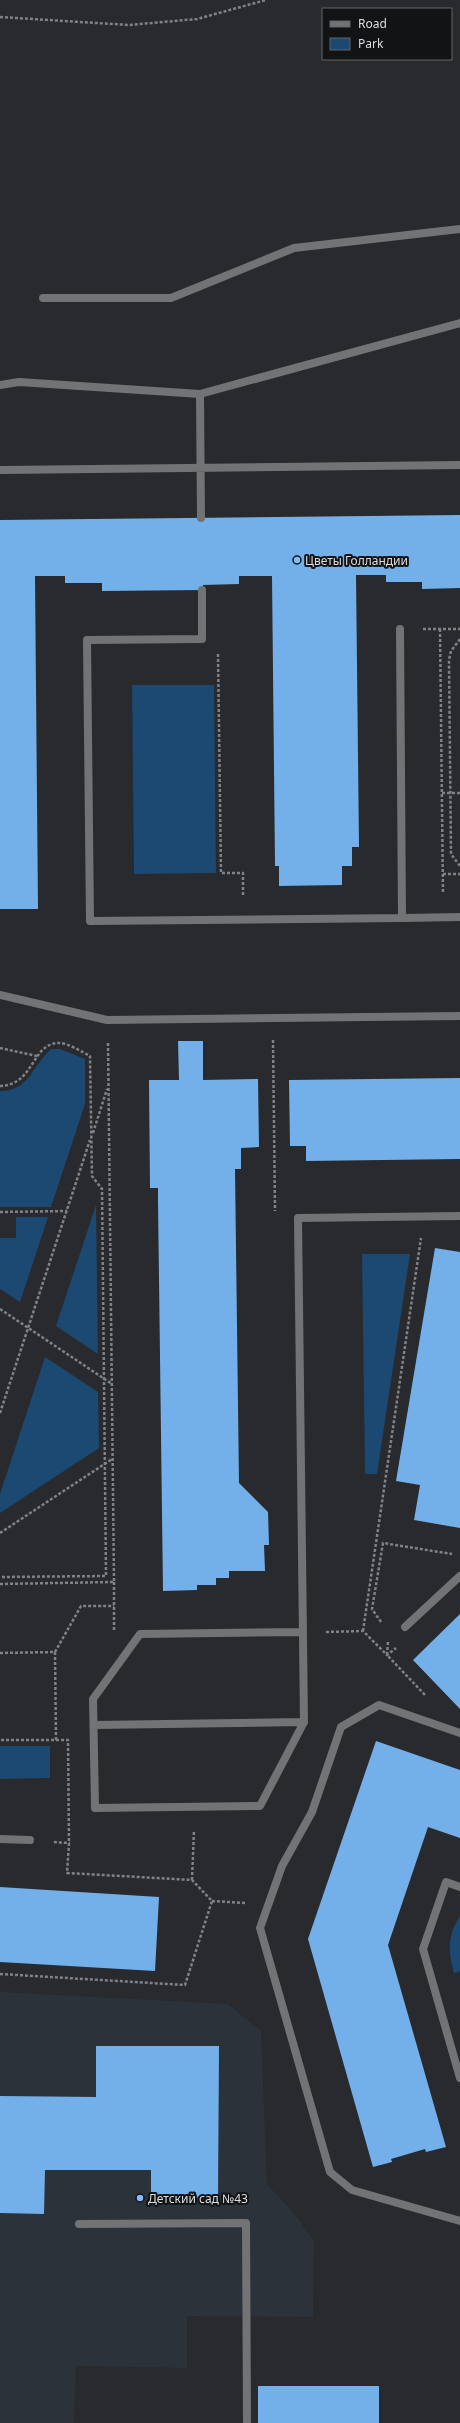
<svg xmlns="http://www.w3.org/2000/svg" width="460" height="2423" font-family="'Noto Sans',sans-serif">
<rect width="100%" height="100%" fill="#282a2d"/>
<path fill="#2b323a" d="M 0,1992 L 228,2004 L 261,2031 L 267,2184 L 293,2212 L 314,2241 L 313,2317 L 187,2316 L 187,2368 L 76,2366 L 74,2423 L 0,2423 Z"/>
<path fill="#1b4971" d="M 132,685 L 214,685 L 216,873 L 134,874 Z
M 51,1049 L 60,1049 L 85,1059 L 85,1104 L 51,1207 L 0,1207 L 0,1091 C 29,1091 32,1066 51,1049 Z
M 96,1205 L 98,1354 L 56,1326 Z
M 16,1217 L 48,1217 L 20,1302 L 0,1289 L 0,1238 L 16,1238 Z
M 362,1254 L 410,1254 L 377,1474 L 365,1474 Z
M 45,1357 L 98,1392 L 99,1448 L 0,1513 L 0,1494 Z
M 0,1746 L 50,1746 L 50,1778 L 0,1779 Z
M 460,1916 L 460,1971 L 454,1973 C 448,1952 447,1936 460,1916 Z"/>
<path fill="#73b0ea" d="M 460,515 L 460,588 L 422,589 L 422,582 L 386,582 L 386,575 L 356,575 L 359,847 L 352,847 L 352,866 L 342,866 L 342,885 L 279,886 L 279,866 L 275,866 L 272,576 L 239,576 L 239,584 L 203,585 L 203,590 L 102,591 L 102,583 L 65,583 L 65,576 L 35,576 L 38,909 L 0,909 L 0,520 Z
M 178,1041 L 203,1041 L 203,1080 L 258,1079 L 259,1147 L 241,1148 L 241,1169 L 235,1169 L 239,1483 L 268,1512 L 269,1545 L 264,1545 L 265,1571 L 229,1571 L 229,1578 L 216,1578 L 216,1585 L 197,1585 L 197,1590 L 163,1591 L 158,1200 L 158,1188 L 150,1188 L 149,1080 L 179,1080 Z
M 460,1078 L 460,1159 L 306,1161 L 306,1146 L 290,1146 L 289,1080 Z
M 435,1248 L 460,1252 L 460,1528 L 414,1520 L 420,1485 L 396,1481 Z
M 460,1614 L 460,1709 L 413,1660 Z
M 376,1741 L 460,1770 L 460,1838 L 428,1827 L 388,1945 L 446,2147 L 426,2152 L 425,2149 L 391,2159 L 392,2162 L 373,2167 L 308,1939 Z
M 0,1887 L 159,1897 L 155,1971 L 0,1962 Z
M 96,2046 L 219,2046 L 218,2198 L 151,2197 L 151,2170 L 45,2170 L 44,2214 L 0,2213 L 0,2096 L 96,2097 Z
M 258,2386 L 379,2386 L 379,2423 L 258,2423 Z"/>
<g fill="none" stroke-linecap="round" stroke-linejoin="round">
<path stroke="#808285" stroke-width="2.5" stroke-dasharray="3 2" stroke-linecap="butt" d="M 0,17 L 129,25 L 197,19 L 266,0
M 423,629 L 460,629
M 440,629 L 443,894
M 460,639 L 451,651 L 449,660 L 451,854 L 460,866
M 218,654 L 221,873 L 243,873 L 243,897
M 442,793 L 460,793
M 443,874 L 460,874
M 273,1040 L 275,1211
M 0,1048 L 37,1056
M 0,1086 C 35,1085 31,1043 59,1043 C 68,1043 82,1052 90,1056 L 92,1176 L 102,1189 L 106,1576 L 0,1577
M 93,1133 L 107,1089
M 0,1212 L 67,1211
M 0,1309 L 112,1384
M 0,1413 L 90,1140
M 0,1533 L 112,1459
M 114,1582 L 114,1630
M 0,1584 L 114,1582 L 108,1042
M 381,1622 L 372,1609 L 383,1543 L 452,1554
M 363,1631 L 421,1238
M 326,1632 L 363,1631 L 387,1655 L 396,1648
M 388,1642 L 387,1655 L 426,1696
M 55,1652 L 81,1606 L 114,1606
M 0,1653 L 55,1652 L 56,1740 L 0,1740
M 56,1740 L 68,1740 L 69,1843
M 192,1880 L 194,1830
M 212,1901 L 245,1903
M 0,1974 L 185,1985 L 212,1901 L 192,1880 L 67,1873 L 69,1843 L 52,1842"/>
<path stroke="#727375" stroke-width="8" d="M 43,298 L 171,298 L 294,248 L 460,229
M 200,394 L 201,518
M 0,470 L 460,465
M 202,590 L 202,639 L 87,640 L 90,921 L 402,918 L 400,629
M 402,918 L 460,917
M 0,995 L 107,1020 L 460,1016
M 405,1627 L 460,1576
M 303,1632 L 140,1634 L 93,1699 L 95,1808 L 260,1806 L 304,1722 L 298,1218 L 460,1216
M 94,1725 L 304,1722
M 460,1733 L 379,1705 L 341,1727 L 312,1812 L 282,1866 L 260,1928 L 330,2172 L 352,2190 L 460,2221
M 0,1839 L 30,1840
M 460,1887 L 446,1882 L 423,1949 L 460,2078
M 79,2224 L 246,2223 L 247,2423"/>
<path stroke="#727375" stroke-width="8" d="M 0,385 L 19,382 L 200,394 L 460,323"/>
</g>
<g fill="#7fbdf9" stroke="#121314" stroke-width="1.5">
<circle cx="297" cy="560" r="4"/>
<circle cx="140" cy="2198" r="4"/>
</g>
<g text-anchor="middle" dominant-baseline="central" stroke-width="4" stroke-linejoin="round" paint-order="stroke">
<g font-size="12" fill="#dcdee0" stroke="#121314" text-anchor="start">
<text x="305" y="560">Цветы Голландии</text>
<text x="148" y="2198">Детский сад №43</text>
</g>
</g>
<rect x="322" y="8" width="130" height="52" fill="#121314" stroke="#636466"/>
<rect x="330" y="21" width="20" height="6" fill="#727375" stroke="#636466"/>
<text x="358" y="28" font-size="12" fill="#dcdee0">Road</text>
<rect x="330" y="38" width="20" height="12" fill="#1b4971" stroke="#636466"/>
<text x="358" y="48" font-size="12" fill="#dcdee0">Park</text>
</svg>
